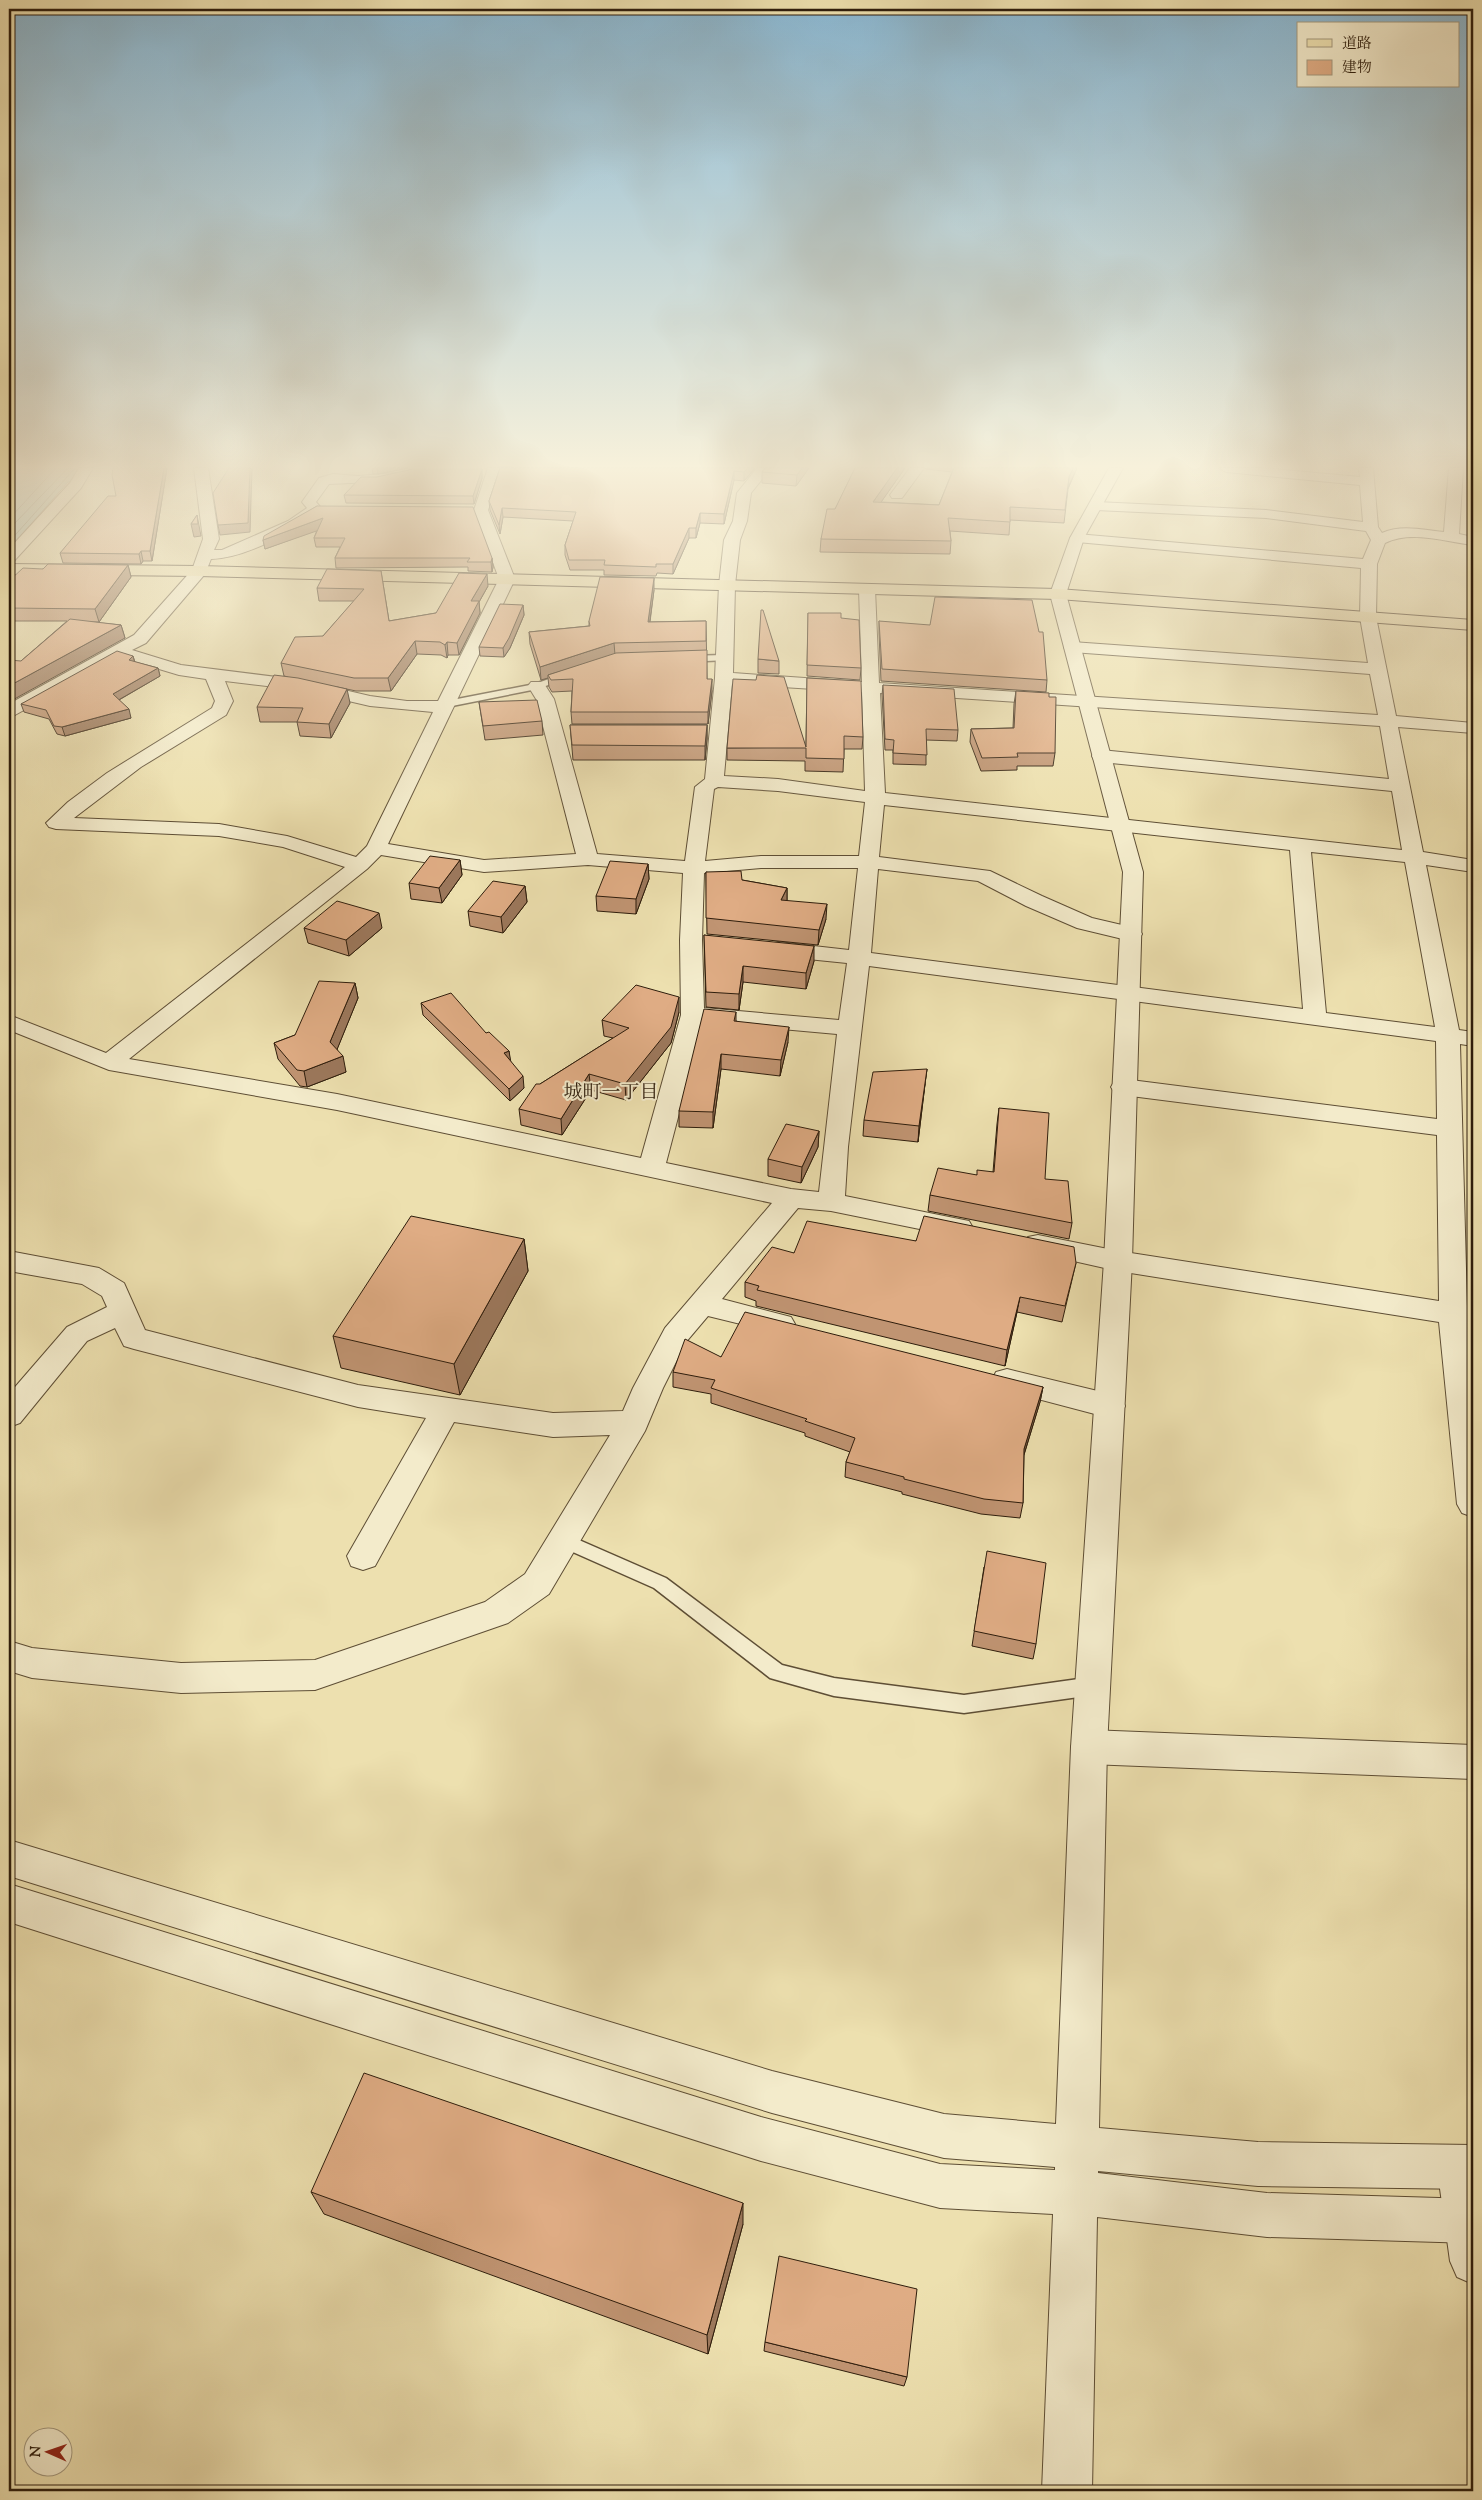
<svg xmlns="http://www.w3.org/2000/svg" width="1482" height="2500" font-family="'Sorts Mill Goudy','Noto Serif JP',serif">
<rect width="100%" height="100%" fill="#ede0af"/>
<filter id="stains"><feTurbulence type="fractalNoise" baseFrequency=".004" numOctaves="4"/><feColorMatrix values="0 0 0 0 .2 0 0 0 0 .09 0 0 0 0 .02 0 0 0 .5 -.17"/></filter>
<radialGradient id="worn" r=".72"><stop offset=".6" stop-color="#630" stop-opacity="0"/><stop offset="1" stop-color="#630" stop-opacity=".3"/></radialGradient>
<path fill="#9abbb2" stroke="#6f7c70" d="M 9,468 L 81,468 L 73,481 L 68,482 L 9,549 Z"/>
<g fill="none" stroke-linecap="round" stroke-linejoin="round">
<path stroke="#646c5f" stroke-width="1" d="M 9,519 L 56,468
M 9,533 L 15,523 L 68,468
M 9,542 L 75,468"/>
<defs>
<path id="service" d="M 724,655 L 729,658 L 727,660 L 686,662 L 681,659 L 686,656 Z
M 568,672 L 573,675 L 571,677 L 537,689 L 447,707 L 442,704 L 447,701 L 535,684 Z
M 563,1533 L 666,1578 L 782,1665 L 834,1678 L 964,1695 L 1093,1677 L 1100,1680 L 1103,1686 L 1100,1692 L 1093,1695 L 964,1713 L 834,1696 L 777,1680 L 770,1678 L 654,1588 L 557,1545 L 554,1540 L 557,1535 Z"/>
<path id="minor" d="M 79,468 L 93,468 L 81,488 L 14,561 L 9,563 L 9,549 L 70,483 Z
M 194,468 L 208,468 L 219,539 L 214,550 L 222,550 L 288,521 L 307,508 L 302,502 L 319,478 L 333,474 L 358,476 L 396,473 L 403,477 L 396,481 L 329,484 L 316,502 L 322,509 L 320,512 C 292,532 246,558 211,559 L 205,574 L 146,643 L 132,650 L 181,665 L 301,680 L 370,696 L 407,701 L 438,701 L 499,579 L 474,510 L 488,468 L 502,468 L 488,510 L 515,579 L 388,844 L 484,860 L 576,854 L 536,699 L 528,686 L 531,682 L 543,682 L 554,699 L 597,854 L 685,861 L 695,787 L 705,779 L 715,678 L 719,585 L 724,540 L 733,521 L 737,493 L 757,468 L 771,468 L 751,493 L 747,521 L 740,540 L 735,585 L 733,673 L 862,682 L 859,589 L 867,584 L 875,589 L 879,683 L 1378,715 L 1370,674 L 1072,652 L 1066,651 L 1064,647 L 1066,643 L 1072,642 L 1368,663 L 1360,617 L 1361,568 L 1077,542 L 1070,538 L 1077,534 L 1363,559 L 1371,540 L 1366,531 L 1266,518 L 1096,510 L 1089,506 L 1096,502 L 1266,510 L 1363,522 L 1360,485 L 1226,472 L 1219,468 L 1263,468 L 1360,477 L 1359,468 L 1373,468 L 1378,527 L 1382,533 C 1401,524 1424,530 1444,532 L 1449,468 L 1463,468 L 1459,534 L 1473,537 L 1473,545 C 1445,542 1412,530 1385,543 L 1377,564 L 1376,617 L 1396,716 L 1473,723 L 1473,733 L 1398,727 L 1423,852 L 1473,860 L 1473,872 L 1426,865 L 1459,1030 L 1473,1032 L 1473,1046 L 1460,1044 L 1467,1306 L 1473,1307 L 1473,1327 L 1469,1327 L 1473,1366 L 1473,1517 L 1462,1513 L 1457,1504 L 1439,1322 L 1118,1271 L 1038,1253 L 1028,1251 L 1024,1244 L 1028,1237 L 1038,1235 L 1118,1251 L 1439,1301 L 1437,1135 L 1123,1095 L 1114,1092 L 1111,1087 L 1114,1082 L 1123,1079 L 1437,1119 L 1436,1041 L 869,966 L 848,1147 L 845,1196 L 959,1219 L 969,1221 L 973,1228 L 969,1235 L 959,1237 L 831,1211 L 798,1208 L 722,1299 L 791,1317 L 795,1324 L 791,1331 L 781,1334 L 708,1316 L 686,1342 L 663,1388 L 645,1431 L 549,1594 L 508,1623 L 315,1690 L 181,1693 L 32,1678 L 9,1671 L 9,1641 L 32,1648 L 181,1663 L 315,1660 L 485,1602 L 525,1574 L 610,1435 L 553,1437 L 454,1422 L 375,1566 L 363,1570 L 351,1566 L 347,1556 L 426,1418 L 358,1407 L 134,1349 L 124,1346 L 115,1328 L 87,1341 L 20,1423 L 9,1427 L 9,1394 L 67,1327 L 107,1307 L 102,1296 L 82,1284 L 9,1271 L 9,1251 L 99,1268 L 124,1283 L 145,1330 L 358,1385 L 553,1413 L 623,1411 L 633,1388 L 665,1328 L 772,1203 L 337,1110 L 109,1070 L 9,1030 L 9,1015 L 106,1053 L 345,867 L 283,847 L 219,836 L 56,829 L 49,827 L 46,823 L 68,802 L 107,773 L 212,708 L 215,701 L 206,679 L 179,675 L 119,657 L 15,715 L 9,716 L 9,704 L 134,635 L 192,570 L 203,539 ZM 225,681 L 301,690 L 370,706 L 433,712 L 367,846 L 356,857 L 287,836 L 219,824 L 74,818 L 141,767 L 226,715 L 233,701 ZM 732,684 L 862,692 L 865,791 L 778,779 L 724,776 ZM 880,693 L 1380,726 L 1389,779 L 1101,750 L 1094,752 L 1092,756 L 1094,760 L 1101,762 L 1392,791 L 1402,850 L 885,793 ZM 718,787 L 778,791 L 865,802 L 859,856 L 761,856 L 705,861 L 714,789 ZM 884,805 L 1290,850 L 1303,1009 L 871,953 L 878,869 L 978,881 L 1026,906 L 1077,928 L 1131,941 L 1139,939 L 1142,934 L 1139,929 L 1092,918 L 1042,896 L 990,871 L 879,857 ZM 1311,852 L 1405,862 L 1435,1027 L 1326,1013 ZM 381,855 L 484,872 L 588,865 L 683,873 L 680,940 L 681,1015 L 641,1158 L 337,1094 L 129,1059 L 367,869 ZM 761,868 L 858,868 L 849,950 L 778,942 L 770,944 L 767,949 L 770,954 L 778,956 L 847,963 L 839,1020 L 704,1008 L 702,940 L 704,873 ZM 703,1022 L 837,1034 L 819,1192 L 791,1189 L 666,1163 Z
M 910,468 L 924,468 L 902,498 L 892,498 L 890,495 Z
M 1007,1369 L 1110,1394 L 1121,1398 L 1125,1406 L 1121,1414 L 1110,1418 L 996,1388 L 992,1380 L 996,1372 Z
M 1089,1730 L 1473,1745 L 1473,1779 L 1089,1764 L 1076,1759 L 1071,1747 L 1076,1735 Z
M 1459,2145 L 1473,2151 L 1473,2284 L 1457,2277 L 1450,2261 L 1437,2167 L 1444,2152 Z"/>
<path id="tertiary" d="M 1109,468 L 1123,468 L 1084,538 L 1066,594 L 1143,872 L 1132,1261 L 1107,1747 L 1099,2128 L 1258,2142 L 1473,2145 L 1473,2189 L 1258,2186 L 1098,2171 L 1098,2173 L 1267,2193 L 1473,2199 L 1473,2243 L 1267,2237 L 1097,2217 L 1092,2491 L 1042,2491 L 1053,2214 L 940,2208 L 761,2161 L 9,1922 L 9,1884 L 761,2117 L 940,2164 L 1055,2170 L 1055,2167 L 944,2158 L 772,2113 L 9,1876 L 9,1840 L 772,2071 L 944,2114 L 1056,2124 L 1071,1747 L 1104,1261 L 1123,872 L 1050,594 L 1070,538 Z"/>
<path id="primary" d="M 9,564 L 199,566 L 1058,589 L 1473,620 L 1473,630 L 1058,599 L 199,576 L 9,574 Z"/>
</defs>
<use href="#service" stroke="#5e4e35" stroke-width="3"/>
<use href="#minor" stroke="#5e4e35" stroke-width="2"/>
<use href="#tertiary" stroke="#5e4e35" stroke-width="2"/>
<use href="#primary" stroke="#2e1d0c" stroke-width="2"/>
<use href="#service" fill="#f3ebcb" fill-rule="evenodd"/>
<use href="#minor" fill="#f3ebcb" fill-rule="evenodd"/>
<use href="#tertiary" fill="#f3ebcb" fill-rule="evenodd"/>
<use href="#primary" fill="#ede0af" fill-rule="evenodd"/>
</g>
<path fill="#c09472" stroke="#2e1d0c" d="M 167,468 L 152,561 L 143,561 L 141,564 L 63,563 L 60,553 L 116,496 Z
M 372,468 L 408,468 L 378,474 L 373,474 Z
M 500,468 L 755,468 L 744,481 L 734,480 L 724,524 L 700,523 L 696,538 L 689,538 L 673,574 L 657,573 L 656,576 L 604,575 L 604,570 L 570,570 L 565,555 L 565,545 L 573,521 L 503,517 L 500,534 L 490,510 L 489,501 Z
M 765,468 L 809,468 L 796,486 L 762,483 L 762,472 Z
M 855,468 L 905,468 L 881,502 L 939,505 L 952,472 L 926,469 L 925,468 L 1077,468 L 1068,489 L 1064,523 L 1010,520 L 1009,535 L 950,531 L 951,541 L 950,554 L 820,552 L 821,539 Z
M 482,469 L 482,478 L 474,504 L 346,503 L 344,495 L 377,477 Z
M 317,506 L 492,558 L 493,567 L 492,572 L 468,571 L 468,567 L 336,568 L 335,558 L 340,547 L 316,547 L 314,538 L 317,530 L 265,549 L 263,540 Z
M 128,565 L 131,577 L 99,622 L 91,622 L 121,625 L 125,638 L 21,661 L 67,621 L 9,621 L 9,581 L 43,569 Z
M 381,571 L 389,621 L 436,613 L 488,586 L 479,602 L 480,613 L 459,655 L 448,655 L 447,658 L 441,655 L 417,654 L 391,691 L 356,691 L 337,687 L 350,703 L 331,738 L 300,736 L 297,722 L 260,722 L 257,707 L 288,677 L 284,676 L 281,663 L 323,636 L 354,601 L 319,601 L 317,588 Z
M 654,590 L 650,622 L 706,621 L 707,679 L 712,691 L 708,724 L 572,724 L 571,712 L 572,691 L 552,692 L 549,687 L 548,678 L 541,680 L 530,644 L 529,632 L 589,626 L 589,621 Z
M 523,605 L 524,615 L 510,648 L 504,657 L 480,656 L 479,647 Z
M 808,613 L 861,668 L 860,680 L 807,676 Z
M 879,621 L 1047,680 L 1046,692 L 881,681 L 879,633 Z
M 133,656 L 135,662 L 158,668 L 160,676 L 119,700 L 131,718 L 65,736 L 57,734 L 49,719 L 24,712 L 21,704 Z
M 758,659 L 779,661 L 779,674 L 758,673 Z
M 807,678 L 863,737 L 862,749 L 844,749 L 843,772 L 805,771 L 805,761 L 727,760 L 727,748 L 806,747 Z
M 883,685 L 958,730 L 957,741 L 926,740 L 926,765 L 893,764 L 893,750 L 885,750 L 882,695 Z
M 1016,691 L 1055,753 L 1053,766 L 1017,766 L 1017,770 L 981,771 L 970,742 L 971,729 L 1013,728 L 1014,704 Z
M 479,702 L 542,721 L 543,735 L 485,740 Z
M 570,725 L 707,725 L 707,739 L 705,760 L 573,760 Z
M 460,860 L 462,875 L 442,903 L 411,899 L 409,883 Z
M 648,864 L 649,879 L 636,914 L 597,911 L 596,896 Z
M 706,872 L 742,880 L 787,888 L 787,901 L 826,919 L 818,945 L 707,934 Z
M 525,886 L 527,902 L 503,933 L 470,926 L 468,911 Z
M 304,928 L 382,928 L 349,956 L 308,943 Z
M 704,935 L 814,961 L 806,989 L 743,982 L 739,1010 L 706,1007 Z
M 355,983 L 358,998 L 337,1049 L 346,1072 L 307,1087 L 300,1086 L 278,1059 L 274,1043 L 295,1035 Z
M 421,1003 L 486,1033 L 509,1051 L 510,1061 L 524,1088 L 510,1101 L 423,1015 Z
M 679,1012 L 671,1043 L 626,1100 L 591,1090 L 562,1135 L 521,1125 L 519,1109 L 540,1084 L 613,1038 L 604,1036 L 602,1020 Z
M 736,1012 L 736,1021 L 788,1042 L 780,1076 L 721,1069 L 713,1128 L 679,1127 L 679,1111 Z
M 925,1084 L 918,1142 L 863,1136 L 864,1120 Z
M 999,1108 L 1072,1223 L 1069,1239 L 928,1211 L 930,1195 L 977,1175 L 993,1172 L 997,1124 Z
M 819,1131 L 818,1147 L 801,1183 L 768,1176 L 768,1159 Z
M 524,1239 L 528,1271 L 460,1395 L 341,1368 L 333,1336 Z
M 916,1241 L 1076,1263 L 1062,1322 L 1017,1312 L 1005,1366 L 756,1306 L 756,1301 L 745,1297 L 745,1282 L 794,1253 Z
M 721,1357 L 1043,1387 L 1040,1402 L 1024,1455 L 1023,1503 L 1020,1518 L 981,1514 L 902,1494 L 902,1492 L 845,1477 L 846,1462 L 850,1452 L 805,1436 L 805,1433 L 711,1403 L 711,1394 L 673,1387 L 673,1372 Z
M 984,1567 L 1036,1644 L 1033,1659 L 972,1646 Z
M 311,2192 L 743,2224 L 708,2354 L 324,2214 Z
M 765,2342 L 907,2377 L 904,2386 L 764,2351 Z"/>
<path fill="#9c785c" stroke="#2e1d0c" d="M 164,468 L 167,468 L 152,561 L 150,551 Z
M 250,468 L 252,468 L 250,532 L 220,535 L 218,525 Z
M 377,468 L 408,468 L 378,474 Z
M 748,468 L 755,468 L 744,481 L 744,472 Z
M 802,468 L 809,468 L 796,486 L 797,475 Z
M 897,468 L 905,468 L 872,515 L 873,502 Z
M 1073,468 L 1077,468 L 1067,490 L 1069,477 Z
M 482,469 L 482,478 L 474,504 L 473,496 Z
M 734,471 L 734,480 L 724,524 L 724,514 Z
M 502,508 L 503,517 L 500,534 L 499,525 Z
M 700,513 L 700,523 L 696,538 L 696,528 Z
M 197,515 L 201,536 L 194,537 L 191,524 Z
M 323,518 L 325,528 L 265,549 L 263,540 Z
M 689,528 L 689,538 L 673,574 L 673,564 Z
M 141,551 L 143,561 L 141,564 L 139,554 Z
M 492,558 L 493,567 L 492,572 L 491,562 Z
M 128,565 L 131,577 L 99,622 L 95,609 Z
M 487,574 L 488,586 L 479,602 L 480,613 L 459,655 L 457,643 L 471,601 Z
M 654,578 L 654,590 L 648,634 L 648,622 Z
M 523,605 L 524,615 L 510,648 L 504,657 L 503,648 Z
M 121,625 L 125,638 L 9,702 L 9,686 Z
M 415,641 L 417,654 L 391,691 L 388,678 Z
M 447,642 L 448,655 L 447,658 L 445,645 Z
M 614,643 L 615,655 L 548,675 L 548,678 L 541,680 L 540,667 Z
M 133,656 L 135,664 L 129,660 Z
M 158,668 L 160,676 L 115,702 L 113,694 Z
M 712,679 L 712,691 L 708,724 L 708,712 Z
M 347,689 L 350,703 L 331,738 L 329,724 Z
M 129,709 L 131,718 L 65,736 L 62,727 Z
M 707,725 L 707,739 L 705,760 L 705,746 Z
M 460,860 L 462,875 L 442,903 L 439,888 Z
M 648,864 L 649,879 L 636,914 L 636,899 Z
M 525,886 L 527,902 L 503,933 L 501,917 Z
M 787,888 L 787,903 L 781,900 Z
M 827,904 L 826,919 L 818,945 L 819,930 Z
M 379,913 L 382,928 L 349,956 L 346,940 Z
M 814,946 L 814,961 L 806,989 L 806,973 Z
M 743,966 L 743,982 L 739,1010 L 739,994 Z
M 355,983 L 358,998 L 334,1057 L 330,1042 Z
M 679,997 L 679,1012 L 671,1043 L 626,1100 L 625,1084 Z
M 789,1027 L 788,1042 L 780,1076 L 781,1060 Z
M 509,1051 L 511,1063 L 504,1053 Z
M 721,1054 L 721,1069 L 713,1128 L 713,1112 Z
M 343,1056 L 346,1072 L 307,1087 L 304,1071 Z
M 927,1069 L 925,1084 L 918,1142 L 919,1126 Z
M 589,1074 L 591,1090 L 562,1135 L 561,1119 Z
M 523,1076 L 524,1088 L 510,1101 L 509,1089 Z
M 819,1131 L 818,1147 L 801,1183 L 802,1167 Z
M 524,1239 L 528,1271 L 460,1395 L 454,1364 Z
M 1020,1297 L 1017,1312 L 1005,1366 L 1007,1350 Z
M 1043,1387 L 1040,1402 L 1021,1464 L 1024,1449 Z
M 743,2203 L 743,2224 L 708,2354 L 707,2335 Z"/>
<path fill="#dfac84" stroke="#2e1d0c" d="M 113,468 L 164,468 L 150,551 L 141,551 L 139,554 L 60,553 L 108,496 L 116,496 L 112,475 Z
M 229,468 L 250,468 L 248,523 L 218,525 L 213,493 Z
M 500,468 L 748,468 L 744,472 L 734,471 L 724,514 L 700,513 L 696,528 L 689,528 L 673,564 L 656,564 L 656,567 L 604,565 L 605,560 L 569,560 L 565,545 L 576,512 L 502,508 L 499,525 L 489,501 Z
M 765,468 L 802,468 L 797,475 L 762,472 Z
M 855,468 L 897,468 L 873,502 L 939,505 L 954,468 L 1073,468 L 1069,477 L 1065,510 L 1010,507 L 1010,522 L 948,518 L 951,541 L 821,539 L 827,509 L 835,509 Z
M 413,469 L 482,469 L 473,496 L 344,495 L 361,477 L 377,477 Z
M 317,506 L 473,507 L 492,558 L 491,562 L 467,562 L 470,558 L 335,558 L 345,538 L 314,538 L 323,518 L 263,540 L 264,536 Z
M 197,515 L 198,524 L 191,524 Z
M 48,564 L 128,565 L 95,609 L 9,608 L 9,581 L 23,568 L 43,569 Z
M 327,569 L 381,571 L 389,621 L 436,613 L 459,573 L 487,574 L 471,601 L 479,601 L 457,643 L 447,642 L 445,645 L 440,642 L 415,641 L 388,678 L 354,678 L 281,663 L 295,637 L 323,636 L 364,589 L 317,588 Z
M 600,577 L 654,578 L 648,622 L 706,621 L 706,641 L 614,643 L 540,667 L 529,632 L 590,626 L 589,621 Z
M 935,597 L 1032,600 L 1039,632 L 1043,632 L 1047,680 L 882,669 L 879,621 L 930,625 Z
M 500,604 L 523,605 L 509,638 L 503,648 L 479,647 Z
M 761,610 L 763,610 L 779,661 L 758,659 Z
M 808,613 L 841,613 L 841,618 L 859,620 L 861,668 L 807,665 Z
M 70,619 L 121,625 L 9,686 L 9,660 L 21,661 Z
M 707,650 L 707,679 L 712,679 L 708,712 L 571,712 L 573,679 L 551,680 L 548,675 L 616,653 Z
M 117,651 L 133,656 L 129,660 L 158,668 L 113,694 L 129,709 L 62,727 L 54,726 L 46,710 L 21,704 Z
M 274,675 L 298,678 L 347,689 L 329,724 L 297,722 L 303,708 L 257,707 Z
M 757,675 L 784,677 L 806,747 L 807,678 L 861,681 L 863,737 L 844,736 L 844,759 L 806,758 L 806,748 L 727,748 L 733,679 L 756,680 Z
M 883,685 L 954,689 L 958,730 L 926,729 L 927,755 L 893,753 L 894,740 L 885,739 Z
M 1016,691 L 1049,693 L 1049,697 L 1056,697 L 1055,753 L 1017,753 L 1018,757 L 982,758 L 971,729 L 1014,728 Z
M 537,700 L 542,721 L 483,726 L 479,702 Z
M 570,725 L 707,725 L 705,746 L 572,745 Z
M 430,856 L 460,860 L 439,888 L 409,883 Z
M 610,861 L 648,864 L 636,899 L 596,896 Z
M 741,871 L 742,880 L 787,888 L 781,900 L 827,904 L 819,930 L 706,918 L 706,872 Z
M 493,881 L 525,886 L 501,917 L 468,911 Z
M 337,901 L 379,913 L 346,940 L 304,928 Z
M 704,935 L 814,946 L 806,973 L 743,966 L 739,994 L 706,992 Z
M 319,981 L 355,983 L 330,1042 L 343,1056 L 304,1071 L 297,1070 L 274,1043 L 295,1035 Z
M 636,985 L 679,997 L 671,1027 L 625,1084 L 589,1074 L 561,1119 L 519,1109 L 536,1084 L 540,1084 L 629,1028 L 602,1020 Z
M 451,993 L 486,1033 L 489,1032 L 509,1051 L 504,1053 L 523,1076 L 509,1089 L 421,1003 Z
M 704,1009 L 736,1012 L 734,1021 L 789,1027 L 781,1060 L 721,1054 L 713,1112 L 679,1111 Z
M 927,1069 L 919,1126 L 864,1120 L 873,1072 Z
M 999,1108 L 1049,1113 L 1045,1179 L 1068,1181 L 1072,1223 L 930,1195 L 938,1168 L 977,1175 L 977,1170 L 994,1172 Z
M 786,1124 L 819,1131 L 802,1167 L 768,1159 Z
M 411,1216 L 524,1239 L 454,1364 L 333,1336 Z
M 924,1216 L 1074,1247 L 1076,1263 L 1065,1306 L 1020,1297 L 1007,1350 L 757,1290 L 759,1286 L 745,1282 L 772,1247 L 794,1253 L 807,1221 L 916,1241 Z
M 745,1312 L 1043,1387 L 1024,1449 L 1023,1503 L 984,1499 L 904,1479 L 904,1477 L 846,1462 L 855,1438 L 805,1421 L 807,1419 L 711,1388 L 715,1380 L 673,1372 L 685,1339 L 721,1357 Z
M 987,1551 L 1046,1563 L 1036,1644 L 974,1631 Z
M 364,2073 L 743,2203 L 707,2335 L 311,2192 Z
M 779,2256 L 917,2289 L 907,2377 L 765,2342 Z"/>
<linearGradient id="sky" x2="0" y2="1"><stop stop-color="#89b7d2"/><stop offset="0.57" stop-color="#f7f1db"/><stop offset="1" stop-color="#f7f1db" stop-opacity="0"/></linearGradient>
<rect width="1482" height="818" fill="url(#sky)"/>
<g text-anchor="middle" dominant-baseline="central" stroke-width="4" stroke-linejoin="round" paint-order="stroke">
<g font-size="19" fill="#2e1d0c" stroke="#f3ebcb">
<text x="611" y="1093">城町一丁目</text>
</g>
</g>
<rect width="1482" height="2500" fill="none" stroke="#ede0af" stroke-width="30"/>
<rect x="10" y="10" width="1462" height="2480" fill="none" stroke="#2e1d0c" stroke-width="2.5"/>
<rect x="15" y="15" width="1452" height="2470" fill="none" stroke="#2e1d0c"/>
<rect x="1297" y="22" width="162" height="65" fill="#f3ebcb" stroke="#a4997f"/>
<rect x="1307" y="39" width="25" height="8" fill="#ede0af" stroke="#a4997f"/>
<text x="1342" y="48" font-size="15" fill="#2e1d0c">道路</text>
<rect x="1307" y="60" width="25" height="15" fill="#dfac84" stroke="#a4997f"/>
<text x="1342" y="72" font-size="15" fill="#2e1d0c">建物</text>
<g transform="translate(48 2452) rotate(272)"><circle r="24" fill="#f3ebcb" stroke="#a4997f"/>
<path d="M0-4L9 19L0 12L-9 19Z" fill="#8f2418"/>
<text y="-8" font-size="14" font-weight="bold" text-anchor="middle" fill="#2e1d0c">N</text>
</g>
<rect width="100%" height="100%" filter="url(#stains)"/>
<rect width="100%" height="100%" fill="url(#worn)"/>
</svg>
